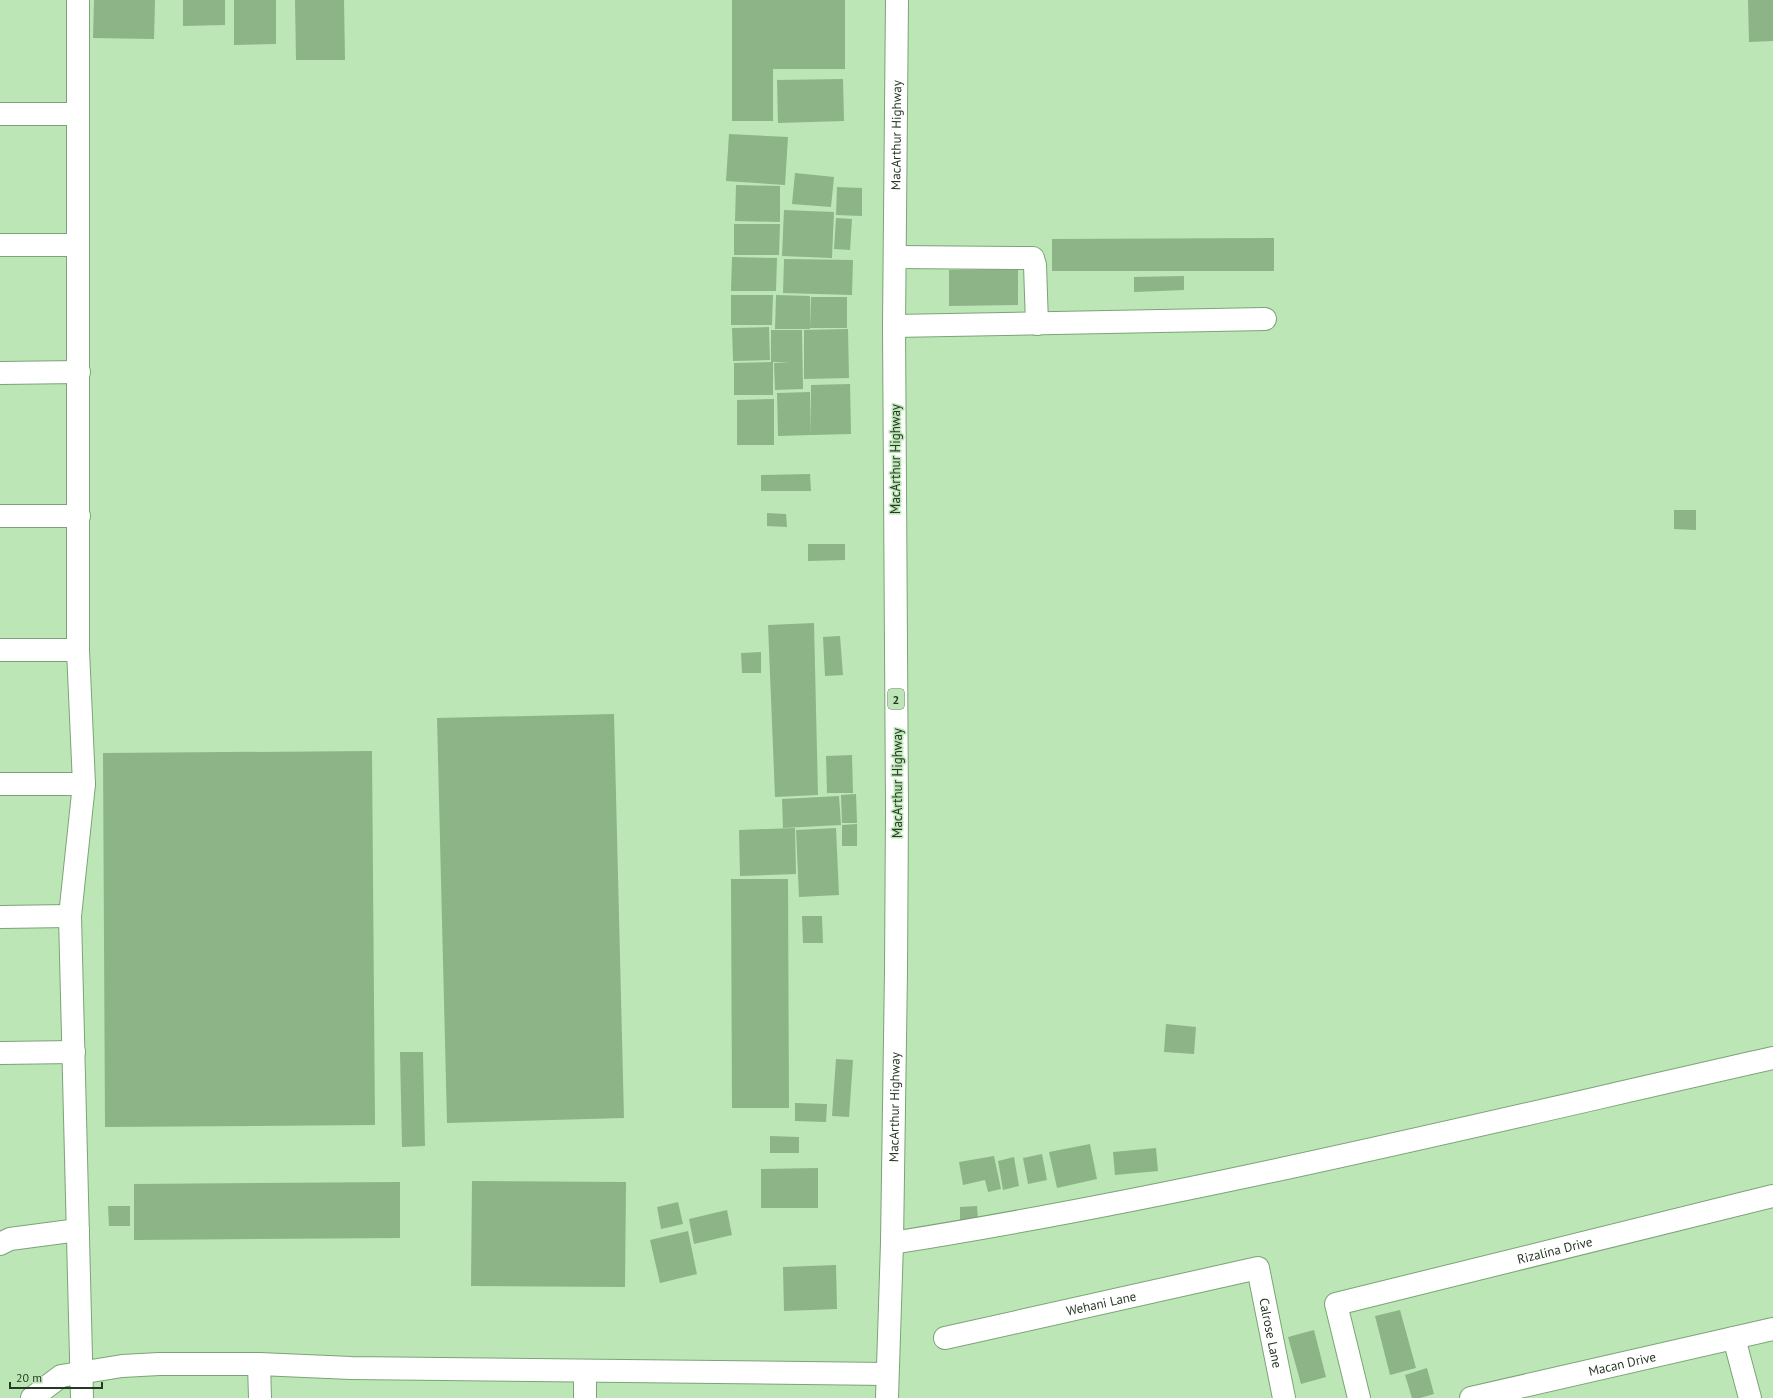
<svg xmlns="http://www.w3.org/2000/svg" width="1773" height="1398" font-family="'PT Sans',sans-serif">
<rect width="100%" height="100%" fill="#bde6b7"/>
<path fill="#8cb487" d="M 94,0 L 155,0 L 154,39 L 93,38 Z
M 183,0 L 225,0 L 225,25 L 183,26 Z
M 234,0 L 276,0 L 276,44 L 234,45 Z
M 295,0 L 344,0 L 345,60 L 296,60 Z
M 732,0 L 845,0 L 845,69 L 773,69 L 773,121 L 732,121 Z
M 1748,0 L 1773,0 L 1773,41 L 1749,42 Z
M 843,79 L 844,121 L 778,123 L 777,80 Z
M 729,134 L 788,137 L 785,185 L 726,181 Z
M 795,173 L 834,177 L 831,207 L 792,204 Z
M 736,185 L 780,186 L 780,222 L 735,221 Z
M 837,187 L 862,188 L 862,216 L 836,215 Z
M 784,210 L 834,212 L 832,258 L 782,256 Z
M 836,218 L 852,219 L 850,250 L 834,249 Z
M 734,224 L 780,224 L 779,255 L 734,255 Z
M 1274,238 L 1274,271 L 1052,271 L 1052,239 Z
M 732,257 L 777,258 L 776,291 L 731,291 Z
M 784,259 L 853,260 L 852,295 L 783,293 Z
M 1018,269 L 1018,305 L 949,306 L 949,270 Z
M 1184,276 L 1184,290 L 1134,292 L 1134,277 Z
M 731,295 L 773,295 L 772,325 L 731,325 Z
M 776,295 L 810,296 L 810,329 L 775,329 Z
M 811,297 L 847,297 L 847,328 L 810,328 Z
M 769,327 L 770,360 L 733,361 L 732,328 Z
M 848,329 L 849,378 L 804,379 L 804,330 Z
M 771,330 L 802,330 L 803,389 L 775,390 L 774,363 L 790,362 L 773,362 L 773,395 L 734,395 L 734,363 L 771,362 Z
M 850,384 L 851,434 L 811,435 L 811,385 Z
M 810,392 L 811,435 L 778,436 L 777,393 Z
M 774,399 L 774,445 L 737,445 L 737,400 Z
M 810,474 L 811,491 L 761,491 L 761,475 Z
M 1674,510 L 1696,510 L 1696,530 L 1674,529 Z
M 767,513 L 786,514 L 787,527 L 767,526 Z
M 808,544 L 845,544 L 845,560 L 808,561 Z
M 814,623 L 818,795 L 775,797 L 768,625 Z
M 840,636 L 843,675 L 825,676 L 823,637 Z
M 761,652 L 761,673 L 742,673 L 741,653 Z
M 614,714 L 624,1118 L 447,1123 L 437,718 Z
M 372,751 L 375,1125 L 105,1127 L 103,753 Z
M 852,755 L 853,793 L 827,793 L 826,756 Z
M 856,794 L 857,823 L 842,823 L 841,795 Z
M 839,796 L 841,825 L 783,828 L 782,799 Z
M 857,824 L 857,846 L 842,846 L 842,825 Z
M 795,828 L 796,874 L 740,876 L 739,830 Z
M 836,828 L 839,895 L 799,897 L 796,830 Z
M 731,879 L 788,879 L 789,1108 L 732,1108 Z
M 802,916 L 822,916 L 823,943 L 803,943 Z
M 1166,1024 L 1196,1027 L 1194,1054 L 1164,1052 Z
M 400,1052 L 423,1052 L 425,1146 L 402,1147 Z
M 836,1059 L 853,1060 L 849,1117 L 832,1116 Z
M 795,1103 L 827,1104 L 826,1122 L 795,1121 Z
M 770,1136 L 799,1137 L 799,1153 L 770,1153 Z
M 1090,1144 L 1097,1179 L 1057,1188 L 1049,1152 Z
M 1156,1148 L 1158,1171 L 1115,1175 L 1113,1152 Z
M 1042,1154 L 1047,1180 L 1028,1184 L 1023,1158 Z
M 994,1156 L 1001,1189 L 988,1192 L 985,1180 L 963,1185 L 959,1162 Z
M 1014,1157 L 1019,1186 L 1003,1190 L 998,1161 Z
M 818,1168 L 818,1208 L 761,1208 L 761,1169 Z
M 472,1181 L 626,1182 L 625,1287 L 471,1286 Z
M 400,1182 L 400,1238 L 134,1240 L 134,1184 Z
M 678,1202 L 683,1224 L 661,1229 L 657,1207 Z
M 108,1206 L 130,1206 L 130,1226 L 109,1226 Z
M 977,1206 L 978,1220 L 960,1221 L 960,1207 Z
M 727,1210 L 732,1235 L 694,1244 L 689,1219 Z
M 688,1231 L 697,1274 L 660,1283 L 650,1240 Z
M 836,1265 L 837,1309 L 784,1311 L 783,1267 Z
M 1400,1310 L 1416,1368 L 1390,1375 L 1375,1316 Z
M 1314,1330 L 1326,1377 L 1301,1384 L 1288,1337 Z
M 1427,1368 L 1434,1394 L 1420,1398 L 1412,1398 L 1405,1375 Z"/>
<g fill="none" stroke-linecap="round" stroke-linejoin="round">
<defs>
<g id="minor">
<path d="M 78,0 L 78,650 L 84,784 L 70,916 L 82,1398"/>
<path d="M 0,114 L 78,114"/>
<path d="M 0,245 L 78,245"/>
<path d="M 895,257 L 1033,258 L 1035,265 L 1037,324"/>
<path d="M 894,326 L 1265,319"/>
<path d="M 0,373 L 79,372"/>
<path d="M 0,516 L 79,516"/>
<path d="M 0,650 L 78,650"/>
<path d="M 0,784 L 84,784"/>
<path d="M 0,917 L 70,916"/>
<path d="M 0,1053 L 74,1052"/>
<path d="M 892,1243 C 1189,1196 1480,1124 1773,1058"/>
<path d="M 0,1244 L 10,1239 L 78,1230"/>
<path id="s1" d="M 945,1338 L 1258,1268 L 1284,1398"/>
<path d="M 1734,1338 L 1750,1398"/>
<path d="M 259,1364 L 260,1398"/>
<path d="M 32,1398 L 61,1376 L 122,1366 L 159,1364 L 259,1364 L 351,1368 L 887,1374"/>
<path d="M 585,1398 L 585,1371"/>
<path id="s2" d="M 1359,1398 L 1336,1304 L 1773,1196"/>
<path id="s3" d="M 1471,1398 L 1773,1329"/>
</g>
<g id="highway">
<path id="s4" d="M 887,1398 L 892,1243 L 896,971 L 897,808 L 894,326 L 897,0"/>
</g>
</defs>
<use href="#minor" stroke="#7ca377" stroke-width="24"/>
<use href="#highway" stroke="#7ca377" stroke-width="24"/>
<use href="#minor" stroke="#fff" stroke-width="22"/>
<use href="#highway" stroke="#fff" stroke-width="22"/>
</g>
<g text-anchor="middle" dominant-baseline="central" stroke-width="3" stroke-linejoin="round" paint-order="stroke">
<rect fill="#bde6b7" stroke="#556c52" stroke-width="1" x="888" y="689" width="16" height="20" rx="3"/>
<g font-size="12" font-weight="bold" fill="#283826">
<text x="896" y="699">2</text>
</g>
<g font-size="13" fill="#283826" stroke="#bde6b7">
<text stroke="none"><textPath href="#s4" startOffset="1263">MacArthur Highway</textPath></text>
<text transform="translate(895 459) rotate(-90)">MacArthur Highway</text>
<text transform="translate(897 783) rotate(-90)">MacArthur Highway</text>
<text stroke="none"><textPath href="#s4" startOffset="291">MacArthur Highway</textPath></text>
<text stroke="none"><textPath href="#s2" startOffset="322">Rizalina Drive</textPath></text>
<text stroke="none"><textPath href="#s1" startOffset="160">Wehani Lane</textPath></text>
<text stroke="none"><textPath href="#s1" startOffset="387">Calrose Lane</textPath></text>
<text stroke="none"><textPath href="#s3" startOffset="155">Macan Drive</textPath></text>
</g>
</g>
<path d="M10 1382v6h92v-6" fill="none" stroke="#283826" stroke-width="2"/>
<text x="16" y="1382" font-size="12" fill="#283826" stroke="#bde6b7" stroke-width="3" paint-order="stroke">20 m</text>
</svg>
